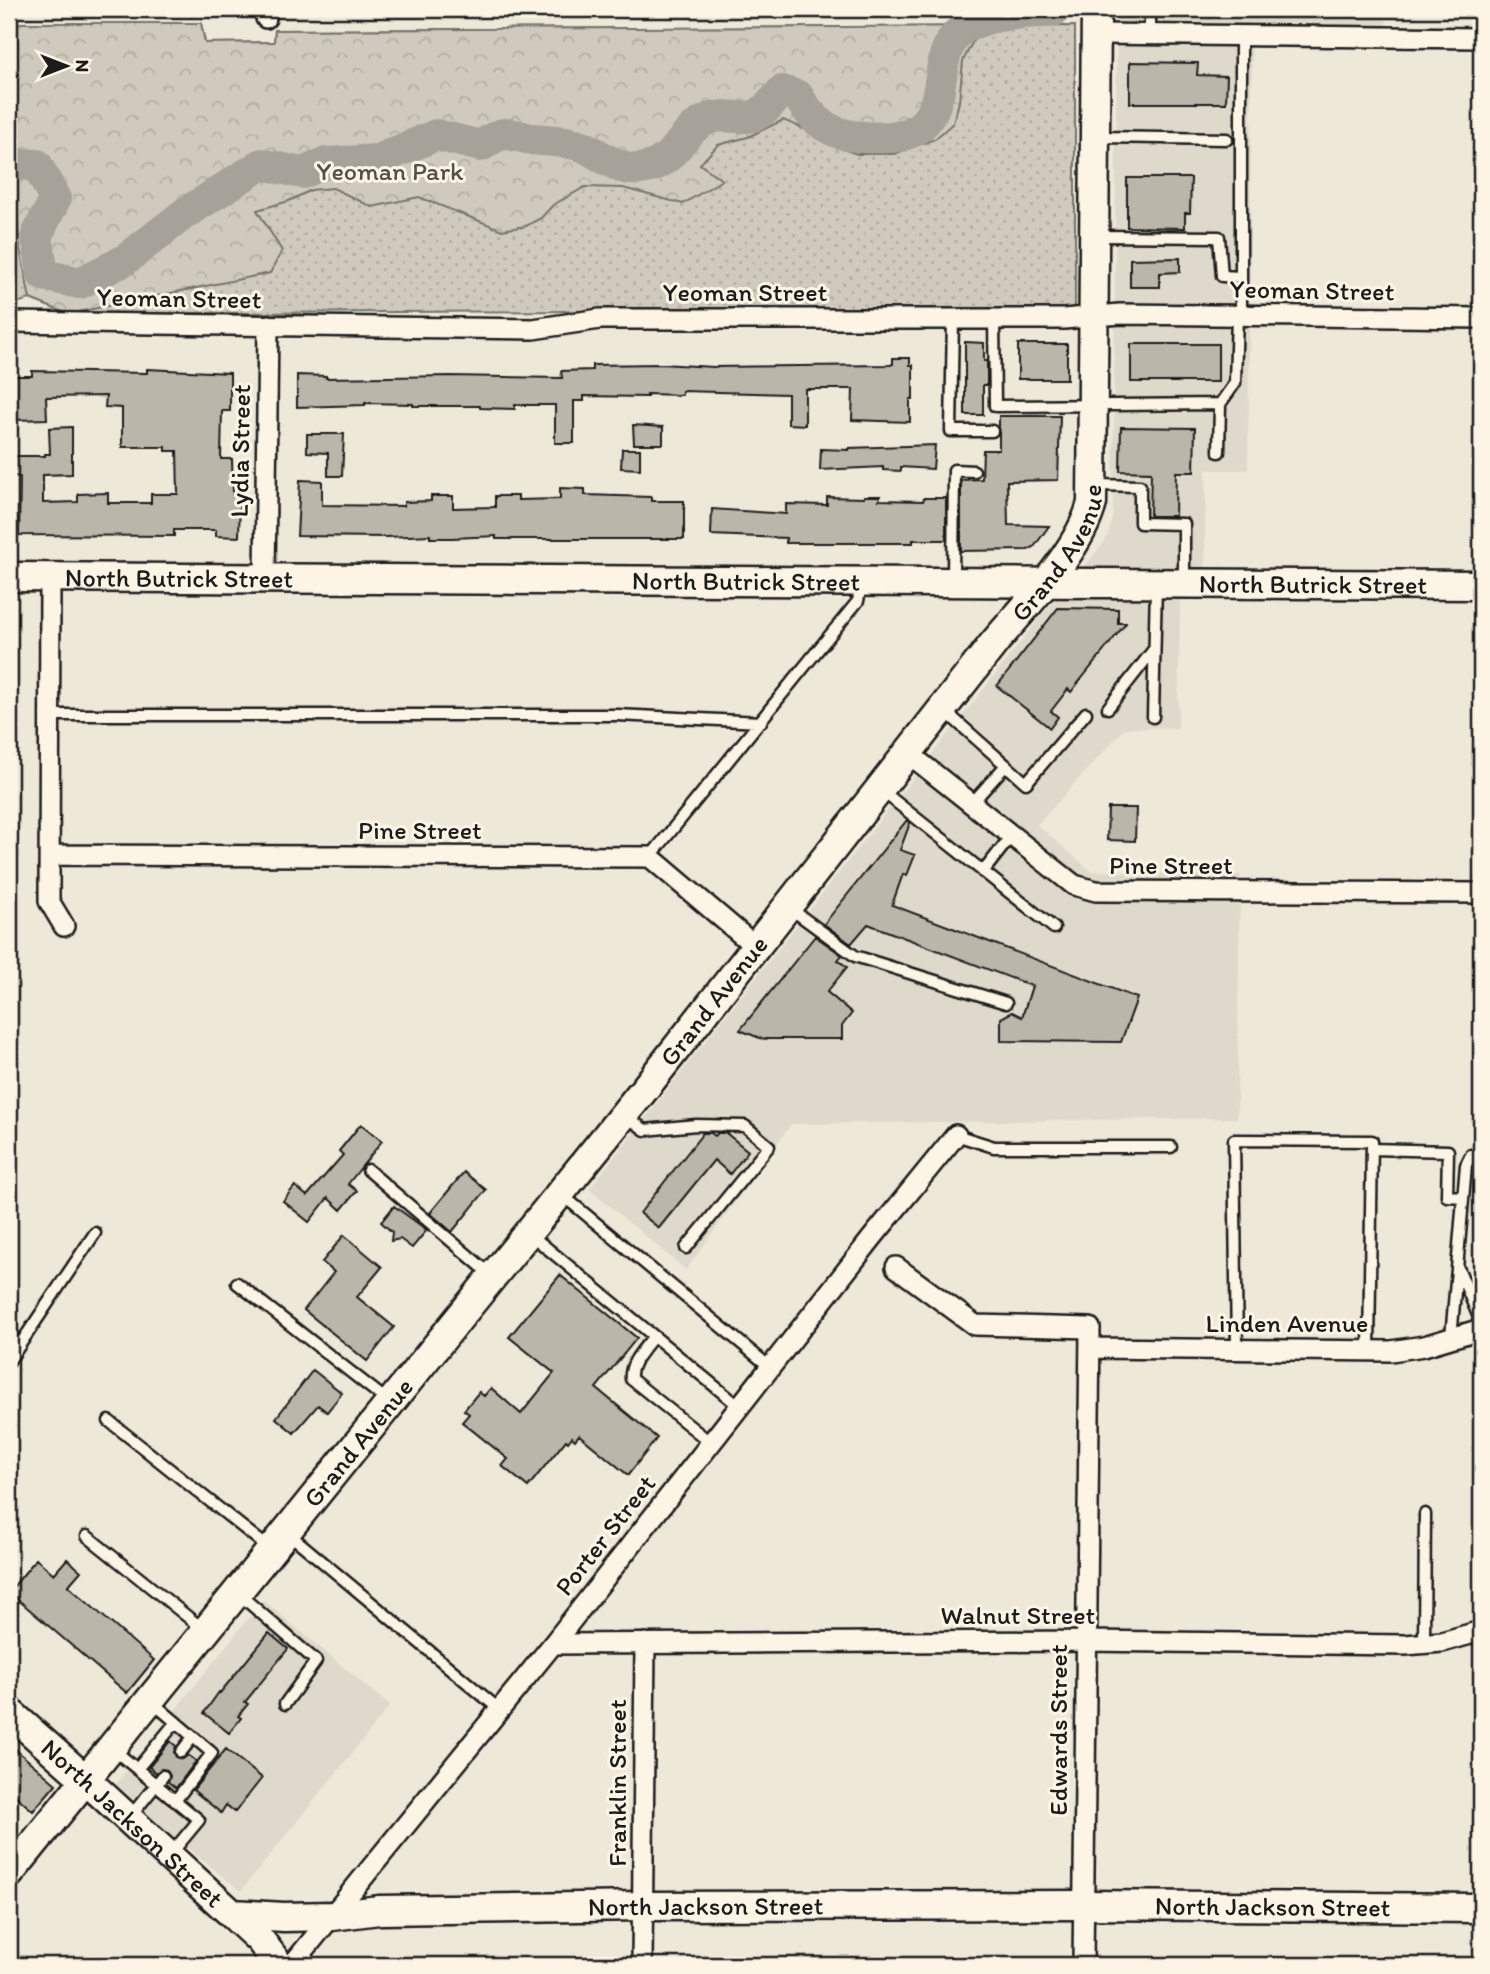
<svg xmlns="http://www.w3.org/2000/svg" width="1490" height="1974" font-family="Itim,sans-serif">
<defs>
<pattern id="grass-dots" width="8" height="8" patternUnits="userSpaceOnUse" patternTransform="scale(1.75)"><rect width="8" height="8" fill="#cfcabd"/><path d="M2 2h.1M6 6h.1" fill="none" stroke="#b1ada2" stroke-width="1.8" stroke-linecap="round"/></pattern>
<pattern id="forest-crowns" width="20" height="18" patternUnits="userSpaceOnUse" patternTransform="scale(1.75)"><rect width="20" height="18" fill="#cfcabd"/><path d="M2 6a3 3 0 1 1 6 0M12 15a3 3 0 1 1 6 0" fill="none" stroke="#b1ada2"/></pattern>
</defs>
<rect width="100%" height="100%" fill="#eee8d9"/>
<filter id="ink" filterUnits="userSpaceOnUse"><feTurbulence type="fractalNoise" baseFrequency=".0143" numOctaves="2"/><feDisplacementMap in="SourceGraphic" scale="14" xChannelSelector="R" yChannelSelector="G"/><feConvolveMatrix kernelMatrix="1 2 1 2 8 2 1 2 1" color-interpolation-filters="sRGB"/></filter>
<g filter="url(#ink)">
<path fill="#ded9cb" d="M 1117,9 L 1386,9 L 1386,37 L 1252,37 L 1248,470 L 1206,470 L 1205,568 L 1180,597 L 1178,728 L 1125,728 L 1037,825 L 1091,871 L 1240,875 L 1237,1118 L 791,1124 L 686,1270 L 589,1189 L 1042,615 L 1104,543 L 1109,531 L 1113,514 Z
M 263,1600 L 390,1706 L 241,1891 L 113,1788 Z"/>
<path fill="url(#grass-dots)" stroke="#76736c" stroke-width="2" d="M 18,23 L 201,23 L 205,43 L 274,42 L 275,30 L 1075,26 L 1075,308 L 68,314 L 30,299 L 9,305 L 9,157 L 12,156 Z"/>
<path fill="url(#forest-crowns)" stroke="#76736c" stroke-width="2" d="M 18,23 L 201,23 L 205,43 L 274,42 L 275,30 L 1008,26 L 974,39 L 963,61 L 959,102 L 953,123 L 935,139 L 894,154 L 857,154 L 840,148 L 815,133 L 783,120 L 748,137 L 718,145 L 700,164 L 722,180 L 683,204 L 623,188 L 585,187 L 553,205 L 541,218 L 526,226 L 502,230 L 419,197 L 372,207 L 333,188 L 311,190 L 289,201 L 257,210 L 282,251 L 270,273 L 68,314 L 30,299 L 20,249 L 16,211 L 9,211 L 9,157 L 12,156 Z"/>
<g fill="none" stroke-linecap="round" stroke-linejoin="round">
<path stroke="#a7a299" stroke-width="32" d="M 9,164 L 37,165 L 55,199 L 37,235 L 43,275 L 80,283 L 125,260 L 184,214 L 262,164 L 302,173 L 326,163 L 378,160 L 436,135 L 481,146 C 488,141 496,135 505,134 C 513,133 523,138 532,139 C 550,141 568,140 585,147 C 600,155 621,172 639,169 C 680,164 677,130 711,118 C 724,113 741,120 754,116 C 765,112 775,99 782,91 L 798,96 C 813,122 831,135 861,137 C 906,140 933,134 940,83 C 943,65 944,48 957,34 C 978,12 1025,14 1054,11"/>
</g>
<path fill="#bab6aa" stroke="#1c1c1c" stroke-width="2" d="M 1130,62 L 1198,63 L 1197,75 L 1227,76 L 1226,103 L 1130,103 Z
M 1127,178 L 1191,178 L 1190,213 L 1185,213 L 1185,228 L 1127,227 Z
M 1180,258 L 1180,272 L 1160,273 L 1160,287 L 1130,287 L 1130,259 Z
M 965,342 L 984,343 L 984,361 L 987,361 L 987,385 L 983,385 L 983,415 L 965,415 Z
M 1018,344 L 1067,344 L 1067,379 L 1018,379 Z
M 1131,344 L 1218,344 L 1218,382 L 1131,382 Z
M 893,358 L 910,358 L 910,365 L 913,365 L 913,399 L 910,399 L 910,422 L 852,420 L 853,389 L 805,389 L 805,425 L 788,424 L 788,394 L 682,391 L 682,395 L 647,394 L 647,397 L 584,396 L 584,401 L 574,401 L 574,443 L 555,443 L 555,405 L 515,405 L 515,409 L 480,408 L 480,406 L 413,406 L 413,404 L 365,403 L 365,405 L 297,407 L 297,375 L 326,376 L 326,378 L 451,376 L 562,378 L 561,371 L 592,370 L 592,365 L 660,364 L 714,367 L 890,365 L 893,364 Z
M 147,369 L 230,373 L 230,411 L 222,411 L 221,459 L 232,459 L 233,494 L 240,494 L 239,537 L 216,536 L 216,530 L 174,530 L 174,536 L 19,535 L 20,477 L 13,476 L 14,456 L 45,456 L 45,454 L 50,454 L 49,428 L 72,427 L 72,474 L 43,475 L 43,503 L 78,502 L 78,494 L 108,493 L 108,503 L 151,503 L 151,494 L 178,494 L 177,451 L 166,451 L 166,447 L 122,447 L 122,408 L 105,407 L 106,396 L 46,397 L 47,419 L 15,420 L 14,376 L 32,376 L 32,371 L 147,373 Z
M 999,416 L 1060,416 L 1058,480 L 1007,481 L 1008,525 L 1049,526 L 1034,547 L 1028,550 L 961,551 L 961,480 L 982,479 L 983,450 L 999,450 Z
M 633,425 L 663,427 L 663,444 L 634,444 Z
M 1121,427 L 1195,428 L 1194,472 L 1176,472 L 1175,516 L 1150,516 L 1151,472 L 1120,471 Z
M 307,434 L 344,434 L 342,476 L 328,476 L 328,453 L 307,452 Z
M 935,445 L 933,469 L 901,467 L 901,471 L 883,470 L 883,467 L 820,470 L 821,449 L 849,450 L 849,448 Z
M 622,449 L 640,449 L 640,469 L 621,468 Z
M 300,480 L 322,481 L 322,505 L 404,506 L 404,502 L 431,501 L 431,496 L 453,496 L 453,508 L 495,507 L 495,496 L 518,496 L 518,500 L 560,499 L 560,488 L 585,489 L 585,495 L 651,497 L 651,501 L 684,501 L 684,539 L 496,539 L 496,536 L 452,538 L 430,538 L 430,535 L 387,537 L 297,536 Z
M 864,496 L 880,496 L 879,500 L 923,501 L 924,498 L 946,498 L 946,540 L 913,540 L 913,543 L 786,543 L 786,538 L 711,535 L 712,509 L 786,514 L 786,504 L 827,505 L 827,497 L 864,498 Z
M 1058,608 L 1118,609 L 1118,623 L 1126,623 L 1071,692 L 1068,689 L 1051,711 L 1058,717 L 1050,728 L 997,686 Z
M 1108,808 L 1136,808 L 1135,841 L 1107,840 Z
M 907,820 L 910,823 L 900,850 L 915,855 L 907,875 L 903,874 L 892,905 L 1137,998 L 1121,1042 L 1001,1041 L 1001,1018 L 1012,1012 L 1022,1017 L 1032,986 L 868,924 L 851,944 L 824,924 Z
M 815,936 L 842,955 L 838,960 L 847,967 L 827,992 L 852,1013 L 842,1026 L 842,1039 L 762,1039 L 740,1030 Z
M 361,1124 L 382,1141 L 348,1184 L 357,1191 L 341,1210 L 328,1198 L 309,1222 L 283,1201 L 295,1186 L 307,1196 L 343,1155 L 339,1151 Z
M 703,1133 L 711,1133 L 715,1136 L 718,1133 L 726,1133 L 748,1151 L 730,1174 L 714,1160 L 659,1228 L 640,1213 Z
M 464,1172 L 486,1190 L 452,1232 L 430,1213 Z
M 394,1206 L 427,1230 L 412,1248 L 400,1239 L 391,1241 L 392,1232 L 381,1222 Z
M 344,1235 L 382,1267 L 357,1297 L 394,1327 L 367,1361 L 304,1310 L 334,1272 L 322,1262 Z
M 560,1275 L 637,1338 L 596,1388 L 657,1438 L 628,1475 L 579,1435 L 575,1440 L 572,1437 L 568,1442 L 566,1440 L 528,1487 L 502,1466 L 508,1459 L 462,1422 L 469,1414 L 464,1410 L 479,1392 L 484,1396 L 491,1388 L 521,1414 L 554,1373 L 509,1337 Z
M 313,1370 L 342,1393 L 327,1412 L 318,1405 L 294,1433 L 276,1418 Z
M 36,1559 L 54,1574 L 67,1559 L 81,1571 L 68,1586 L 154,1660 L 127,1693 L 9,1592 Z
M 269,1633 L 288,1649 L 245,1702 L 248,1704 L 238,1716 L 241,1718 L 229,1733 L 204,1713 L 219,1692 L 220,1693 Z
M 170,1741 L 176,1746 L 174,1752 L 176,1757 L 183,1759 L 188,1755 L 196,1761 L 176,1788 L 168,1782 L 170,1776 L 167,1770 L 161,1769 L 156,1773 L 149,1767 Z
M 9,1744 L 56,1784 L 33,1811 L 9,1790 Z
M 226,1749 L 262,1778 L 235,1812 L 226,1805 L 221,1813 L 193,1790 Z"/>
<g fill="none" stroke-linecap="round" stroke-linejoin="round">
<defs>
<path id="lane" d="M 1150,9 L 1150,35
M 1241,36 L 1241,315
M 1098,137 L 1227,139
M 1095,236 L 1219,237 L 1222,276 L 1241,277
M 994,318 L 995,406 L 1220,404
M 953,319 L 951,431 L 992,431
M 1219,452 L 1220,404 L 1235,383 L 1237,315
M 1096,485 L 1140,486 L 1140,523 L 1184,524 L 1184,582
M 953,581 L 954,470 L 974,471
M 1108,708 L 1154,649
M 945,711 L 1026,783 L 1086,713
M 50,715 L 617,715 L 761,722
M 1153,717 L 1156,584
M 881,790 L 1054,928
M 972,803 L 1006,765
M 650,857 C 719,772 788,686 858,601 L 861,585
M 983,872 L 1012,835
M 791,909 L 855,956 L 1006,1003
M 626,1116 L 645,1130 L 696,1125 L 745,1126 L 769,1146 L 686,1248
M 956,1135 L 994,1147 L 1171,1147
M 1372,1149 L 1448,1151 L 1447,1196 L 1463,1197
M 368,1170 L 490,1274
M 561,1194 L 771,1368
M 531,1235 L 740,1407
M 1459,1270 L 1481,1322
M 237,1283 L 389,1402
M 9,1325 L 17,1348
M 653,1337 C 644,1349 629,1363 631,1379 L 711,1443
M 1451,1338 L 1466,1165 L 1471,1155 L 1481,1154
M 1237,1349 L 1234,1140 L 1372,1141 L 1369,1350
M 9,1361 L 95,1233
M 109,1421 L 270,1549
M 288,1533 L 500,1710
M 87,1536 L 204,1630
M 239,1594 L 316,1661 L 285,1704
M 1424,1644 L 1425,1514
M 151,1701 L 212,1753 L 175,1801
M 114,1750 L 199,1820 L 169,1856
M 181,1752 L 193,1737
M 137,1769 L 176,1722
M 130,1817 L 163,1776"/>
<path id="street" d="M 266,18 L 266,9
M 1096,34 L 1481,38
M 9,322 L 533,329 L 600,319 L 1064,319 L 1120,314 L 1481,318
M 50,577 L 49,901 L 64,926
M 265,578 L 268,325
M 908,753 L 1074,885 L 1096,891 L 1481,893
M 50,855 L 650,857 L 756,947
M 896,1267 L 975,1325 L 1090,1328 L 1083,1965
M 1090,1348 L 1391,1351 L 1424,1346 L 1481,1329
M 553,1644 L 1085,1641 L 1405,1645 L 1442,1642 L 1481,1631
M 292,1965 L 553,1644 L 872,1238 L 956,1135
M 642,1965 L 645,1643"/>
<g id="secondary">
<path id="s1" d="M 9,577 L 1481,585"/>
<path id="s2" d="M 9,1712 L 85,1779 L 232,1914 L 284,1917 L 332,1916 L 379,1910 L 643,1906 L 1083,1905 L 1481,1908"/>
<path id="s3" d="M 9,1874 L 646,1087 L 994,643 C 1025,606 1080,551 1092,503 L 1096,9"/>
<path d="M 232,1914 L 260,1940 L 279,1965"/>
</g>
</defs>
<use href="#lane" stroke="#1c1c1c" stroke-width="15"/>
<use href="#street" stroke="#1c1c1c" stroke-width="24"/>
<use href="#secondary" stroke="#1c1c1c" stroke-width="33"/>
<use href="#lane" stroke="#fcf5e5" stroke-width="10"/>
<use href="#street" stroke="#fcf5e5" stroke-width="19"/>
<use href="#secondary" stroke="#fcf5e5" stroke-width="28"/>
</g>
</g>
<g text-anchor="middle" dominant-baseline="central" stroke-width="6" stroke-linejoin="round" paint-order="stroke">
<g font-size="26" fill="#52504c" stroke="#fcf5e5">
<text x="390" y="171">Yeoman Park</text>
</g>
<g font-size="26" fill="#1c1c1c" stroke="#fcf5e5">
<text transform="translate(1312 290) rotate(1)">Yeoman Street</text>
<text x="745" y="292">Yeoman Street</text>
<text transform="translate(179 298) rotate(1)">Yeoman Street</text>
<text transform="translate(240 451) rotate(-89)">Lydia Street</text>
<text stroke="none"><textPath href="#s3" startOffset="1689">Grand Avenue</textPath></text>
<text stroke="none"><textPath href="#s1" startOffset="170">North Butrick Street</textPath></text>
<text stroke="none"><textPath href="#s1" startOffset="737">North Butrick Street</textPath></text>
<text stroke="none"><textPath href="#s1" startOffset="1304">North Butrick Street</textPath></text>
<text x="420" y="830">Pine Street</text>
<text x="1171" y="865">Pine Street</text>
<text stroke="none"><textPath href="#s3" startOffset="1122">Grand Avenue</textPath></text>
<text x="1287" y="1323">Linden Avenue</text>
<text stroke="none"><textPath href="#s3" startOffset="555">Grand Avenue</textPath></text>
<text transform="translate(605 1535) rotate(-52)">Porter Street</text>
<text x="1018" y="1615">Walnut Street</text>
<text transform="translate(1058 1730) rotate(-90)">Edwards Street</text>
<text transform="translate(617 1783) rotate(-90)">Franklin Street</text>
<text stroke="none"><textPath href="#s2" startOffset="166">North Jackson Street</textPath></text>
<text stroke="none"><textPath href="#s2" startOffset="1342">North Jackson Street</textPath></text>
<text stroke="none"><textPath href="#s2" startOffset="775">North Jackson Street</textPath></text>
</g>
</g>
<rect width="1490" height="1974" fill="none" stroke="#fcf5e5" stroke-width="35"/>
<rect x="18" y="18" width="1455" height="1939" fill="none" stroke="#1c1c1c" stroke-width="2.5" filter="url(#ink)"/>
<g transform="translate(66 66) rotate(90)" stroke="#fcf5e5" stroke-width="5" paint-order="stroke">
<path d="M0-5L12 26L0 18L-12 26Z" fill="#1c1c1c"/>
<text y="-10" font-size="19" font-weight="bold" text-anchor="middle" fill="#1c1c1c">N</text>
</g>
</svg>
